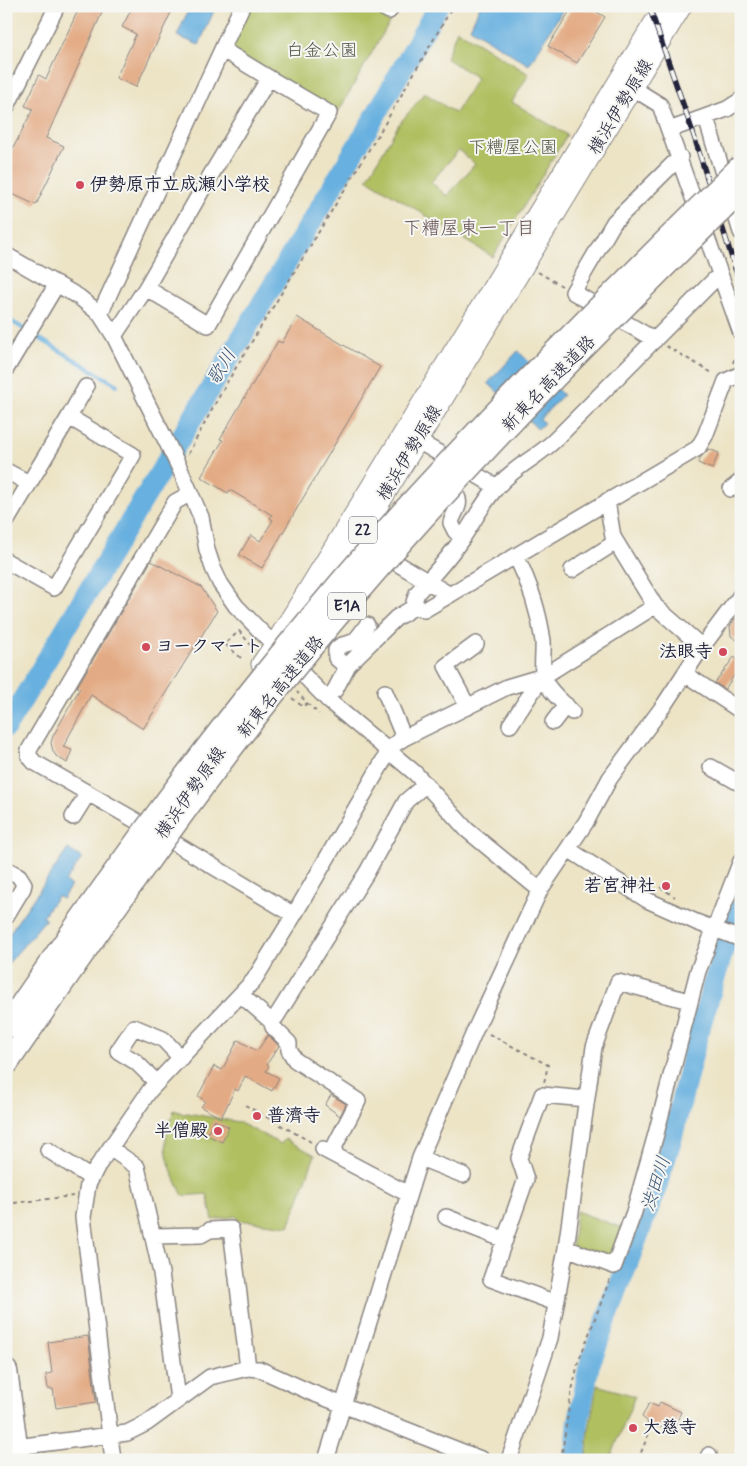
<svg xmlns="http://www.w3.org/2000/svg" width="747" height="1466" font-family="Mynerve,'Klee One',sans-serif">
<rect width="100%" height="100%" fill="#f6f6f2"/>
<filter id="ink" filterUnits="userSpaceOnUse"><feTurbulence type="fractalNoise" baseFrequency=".02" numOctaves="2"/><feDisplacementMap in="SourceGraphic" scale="10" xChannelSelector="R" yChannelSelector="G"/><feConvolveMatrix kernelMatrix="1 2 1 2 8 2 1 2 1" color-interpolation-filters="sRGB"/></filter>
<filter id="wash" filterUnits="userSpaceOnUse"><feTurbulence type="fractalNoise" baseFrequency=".0096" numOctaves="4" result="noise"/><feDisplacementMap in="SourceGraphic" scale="20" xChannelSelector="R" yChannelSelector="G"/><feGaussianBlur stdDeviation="1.12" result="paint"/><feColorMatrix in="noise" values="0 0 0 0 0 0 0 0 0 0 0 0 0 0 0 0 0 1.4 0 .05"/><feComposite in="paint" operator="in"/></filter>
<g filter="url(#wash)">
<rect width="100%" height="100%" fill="#ede4c6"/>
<path fill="#b0bf61" stroke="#69704e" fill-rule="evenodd" d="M 247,6 L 367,6 L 390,21 L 338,112 L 227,49 Z
M 457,30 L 529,74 L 512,102 L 567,135 L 493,257 L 367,179 L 399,124 L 425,93 L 455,113 L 477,78 L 446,58 ZM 459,150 L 475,164 L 447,196 L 431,182 Z
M 174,1110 L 184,1114 L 187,1113 L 238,1122 L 281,1144 L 285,1139 L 315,1155 L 289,1226 L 238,1220 L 237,1216 L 213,1220 L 207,1194 L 183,1196 C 174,1177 162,1154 167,1132 C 168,1125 172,1117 174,1110 Z
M 576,1211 L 625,1229 L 609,1260 L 572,1247 Z
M 597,1385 L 635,1396 L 610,1460 L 586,1460 L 589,1429 Z"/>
<path fill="#68b0df" stroke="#45698d" d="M 190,6 L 216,6 L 199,45 L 177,36 Z
M 480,6 L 565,6 L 529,65 L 470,28 Z
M 518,351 L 563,395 L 540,419 L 544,423 L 538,429 L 488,383 Z
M 68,849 L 82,858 L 65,882 L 71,886 L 62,899 L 57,896 L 43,916 L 46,919 L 6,966 L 6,938 Z"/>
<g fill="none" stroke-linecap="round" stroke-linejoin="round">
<path stroke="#68b0df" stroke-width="4" d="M 6,318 L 24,329
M 32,334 L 117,385"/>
<path stroke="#68b0df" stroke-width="21" d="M 6,727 L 374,118 L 438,6
M 575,1460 L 578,1424 L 589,1366 L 658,1183 L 672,1138 L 697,1037 L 726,942 L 741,907"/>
</g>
<g id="blocks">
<path fill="#e3ab85" d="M 80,6 L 105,6 L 46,138 L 64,146 L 36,205 L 6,191 L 6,162 L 33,109 L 25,106 L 39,75 L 46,79 Z
M 133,6 L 174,6 L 136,87 L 116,78 L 136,34 L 122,27 Z
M 573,6 L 587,6 L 605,17 L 577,63 L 548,46 Z
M 297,317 L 380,367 L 262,568 L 239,555 L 251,535 L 260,541 L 273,520 L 270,518 L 272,515 L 230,490 L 228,493 L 201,477 L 223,440 L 220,439 L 278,341 L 282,343 Z
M 709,449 L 719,453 L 712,469 L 698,463 L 701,457 Z
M 151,561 L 201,587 L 217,611 L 143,729 L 91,695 L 63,747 L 72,750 L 67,763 L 56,756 L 53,751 L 51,743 L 53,736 L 80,688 L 77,687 Z
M 741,612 L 741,643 L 731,636 L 730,626 Z
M 734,657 L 741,662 L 741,665 L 725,689 L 715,683 Z
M 268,1035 L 279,1046 L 267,1064 L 269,1066 L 266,1071 L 279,1078 L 272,1091 L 245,1076 L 238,1091 L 235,1089 L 221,1118 L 201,1107 L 205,1101 L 198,1096 L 214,1066 L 222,1070 L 238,1040 L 257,1051 Z
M 331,1095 L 346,1104 L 340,1116 L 325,1105 Z
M 214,1120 L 229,1127 L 222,1142 L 207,1135 Z
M 88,1336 L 96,1402 L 56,1408 L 53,1389 L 48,1389 L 46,1374 L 52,1373 L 48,1342 Z
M 660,1402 L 681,1412 L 674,1429 L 667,1426 L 665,1428 L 657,1426 L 656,1428 L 647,1424 L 648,1422 L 642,1417 L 649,1403 L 658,1407 Z"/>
</g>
</g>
<g filter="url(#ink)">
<use href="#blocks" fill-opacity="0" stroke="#888380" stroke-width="1"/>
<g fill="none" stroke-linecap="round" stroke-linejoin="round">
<defs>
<path id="minor" d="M 380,6 L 389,11 L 392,6
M 223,50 L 269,78
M 623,82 L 660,105 L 741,333
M 6,108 L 57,6
M 706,118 L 741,232
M 669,130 L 727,109 L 741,100
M 6,255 L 79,297 L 100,314 L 114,336 L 179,467 L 201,517 L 207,550 L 213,568 L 220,583 L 236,606 L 329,701 L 415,773 L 467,830 L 540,890
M 100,314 L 242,6
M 114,336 L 146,288 L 206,183 L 269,78 L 329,113 L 208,325 L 146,288
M 655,340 L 573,292 L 614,222 L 680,157
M 6,369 L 57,284
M 69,417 L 86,387
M 418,441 L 497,487
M 6,471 L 29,483
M 731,489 L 741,481
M 457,496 C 462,506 453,513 451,523 L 455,531 L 463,538
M 607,501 L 613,537 L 655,606 L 702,647
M 6,522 L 69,417 L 133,455 L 54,588 L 6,561
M 380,553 L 450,595
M 516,556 C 529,582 539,612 543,641 C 544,654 540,671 546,683 C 551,693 564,703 572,712
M 572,570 L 616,542
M 416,606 L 414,602 L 417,593 C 433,575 450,557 463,537 C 475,520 483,502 497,487 C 516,465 537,458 556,439 L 720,274
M 347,667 L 336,658 L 336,650 C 341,642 347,646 354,641 C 359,637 363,630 367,625
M 685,674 L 741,711
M 335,690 L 348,665 L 354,659 L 396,618 L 416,606 L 424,610 L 698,448 L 705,436 L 726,381 L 741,374
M 385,692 L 404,738
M 468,707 L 446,666 L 476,644
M 553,722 L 566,705
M 510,725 L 542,677
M 711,767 L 741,784
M 73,817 L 88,793
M 147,827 L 34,762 L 29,756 L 29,750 L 175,502 L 191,493
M 161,835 L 294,915
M 568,849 L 647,900 L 696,922 L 741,939
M 6,869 L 19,876 L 24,884 L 23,888 L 6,916
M 241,995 L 271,1021 L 276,1017 L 367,872 L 406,801 L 426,784
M 271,1021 L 273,1027 L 289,1043 L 289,1050 L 295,1060 L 358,1101 L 331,1153
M 157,1083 L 136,1062 L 118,1051 L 134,1027 L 163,1039 L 181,1058
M 110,1148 L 137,1167 L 161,1273 L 178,1399
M 323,1149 L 408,1194
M 48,1150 L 91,1178
M 420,1158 L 463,1175
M 446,1217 L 505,1240
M 153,1236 L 201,1235 L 210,1230 L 231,1229 L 248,1368
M 566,1248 L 614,1266 L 634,1212 L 656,1134 L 698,971 L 741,861
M 556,1303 L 491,1279 L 526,1179 L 519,1158 L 542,1095 L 586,1099
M 8,1448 L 127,1433 L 147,1423 L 210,1377 L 248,1368 L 259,1369 L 310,1392 L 483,1460
M 113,1460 L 83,1217 L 88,1185 L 97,1167 L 150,1090 L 254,980 L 294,915 L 389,751 L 395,744 L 404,738 L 507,687 L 544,676 L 655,606
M 326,1460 L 420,1158 L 476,1028 L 540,890 L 586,822 L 610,778 L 664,705 L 702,647 L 741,595
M 509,1460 L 550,1338 L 566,1248 L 594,1047 L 618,982 L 689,1001
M 707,1460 L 709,1455"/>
<path id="major" d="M 332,582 L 682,6
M 261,664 L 274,645 L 664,6"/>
<path id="highway" d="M 6,1371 L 18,1460"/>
</defs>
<use href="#minor" stroke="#888380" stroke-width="18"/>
<use href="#major" stroke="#888380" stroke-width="21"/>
<use href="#highway" stroke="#888380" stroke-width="25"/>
<path stroke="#888380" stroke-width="2" stroke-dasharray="4 4" stroke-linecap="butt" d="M 538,272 L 562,286
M 666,346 L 714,374
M 733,363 L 739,346
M 188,454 L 226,384 L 384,125 L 453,6
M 241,658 L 225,644 L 239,631 L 251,645
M 292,698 L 303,707 L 307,703 L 297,692
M 307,703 L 319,714
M 660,887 L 675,897
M 489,1034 L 548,1065 L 544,1083
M 245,1105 L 311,1142
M 6,1204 L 73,1196
M 561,1460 L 570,1400 L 578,1363 L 610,1279
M 638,1460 L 651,1428"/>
<use href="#minor" stroke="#fff" stroke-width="15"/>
<use href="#major" stroke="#fff" stroke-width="19"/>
<use href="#highway" stroke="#fff" stroke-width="22"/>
<defs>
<path id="rail" d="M 649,6 L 693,133 L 741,287"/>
</defs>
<use href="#rail" stroke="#22223b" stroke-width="5.5"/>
<use href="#rail" stroke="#f6f6f2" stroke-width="4" stroke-dasharray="11" stroke-linecap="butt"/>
<defs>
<path id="highway-bridge" d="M 6,1027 C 106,881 209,738 323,603 C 453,449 598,308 741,166
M 6,1065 C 92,940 178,815 272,696 C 414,516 577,352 741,191"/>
</defs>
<use href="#highway-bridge" stroke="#888380" stroke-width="25" stroke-linecap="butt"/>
<use href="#highway-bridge" stroke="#fff" stroke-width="22"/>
</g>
</g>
<g fill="#d1495b" stroke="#f6f6f2" stroke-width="2">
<circle cx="80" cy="185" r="5"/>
<circle cx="146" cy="647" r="5"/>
<circle cx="723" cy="652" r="5"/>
<circle cx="666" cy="886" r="5"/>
<circle cx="257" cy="1116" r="5"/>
<circle cx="218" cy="1131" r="5"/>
<circle cx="633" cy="1428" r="5"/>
</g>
<g text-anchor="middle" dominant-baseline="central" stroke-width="4" stroke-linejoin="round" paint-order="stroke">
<g fill="#f6f6f2" stroke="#626272" stroke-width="1">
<rect x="349" y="516.5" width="28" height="27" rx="4"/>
<rect x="328" y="592.5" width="38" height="27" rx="4"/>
</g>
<g font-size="16" font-weight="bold" fill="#22223b">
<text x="363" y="530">22</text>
<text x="347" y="606">E1A</text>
</g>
<g font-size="18" fill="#545948" stroke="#f6f6f2">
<text x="322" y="51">白金公園</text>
<text x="513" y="148">下糟屋公園</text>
</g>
<g font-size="18" fill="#22223b" stroke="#f6f6f2">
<text transform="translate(621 107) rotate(-59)">横浜伊勢原線</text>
<text transform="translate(549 384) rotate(-46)">新東名高速道路</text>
<text transform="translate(410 453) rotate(-59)">横浜伊勢原線</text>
<text transform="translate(281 687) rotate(-51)">新東名高速道路</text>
<text transform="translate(191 793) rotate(-55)">横浜伊勢原線</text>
</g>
<g font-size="18" font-weight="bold" fill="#22223b" stroke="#f6f6f2" text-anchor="start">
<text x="90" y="185">伊勢原市立成瀬小学校</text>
<text x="156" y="647">ヨークマート</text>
<text x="713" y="652" text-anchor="end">法眼寺</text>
<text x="656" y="886" text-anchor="end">若宮神社</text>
<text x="267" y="1116">普濟寺</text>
<text x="208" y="1131" text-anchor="end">半僧殿</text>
<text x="643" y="1428">大慈寺</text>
</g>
<g font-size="19" fill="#665255" stroke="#f6f6f2">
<text x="469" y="228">下糟屋東一丁目</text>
</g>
<g font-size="19" font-style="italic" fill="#3a5474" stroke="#f6f6f2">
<text transform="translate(222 367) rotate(-59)">歌川</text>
<text transform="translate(656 1184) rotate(-72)">渋田川</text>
</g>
</g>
<rect width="747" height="1466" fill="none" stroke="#f6f6f2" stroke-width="25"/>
</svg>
